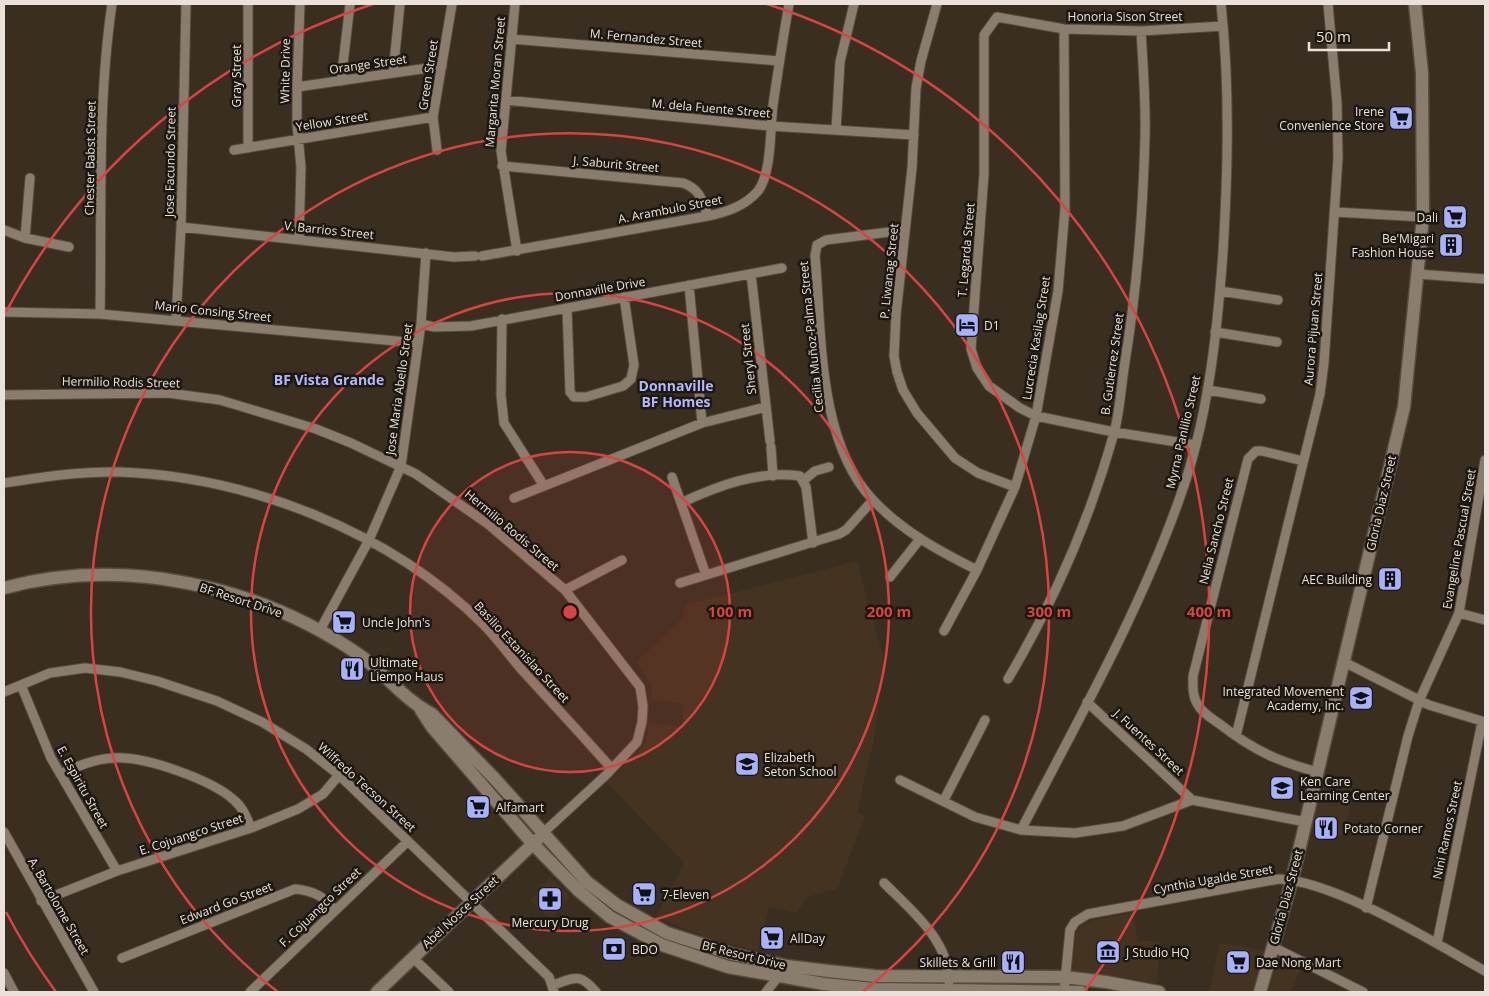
<svg xmlns="http://www.w3.org/2000/svg" width="1489" height="996" font-family="'Open Sans',sans-serif">
<rect width="100%" height="100%" fill="#3a2e20"/>
<path fill="#443320" d="M 857,561 L 885,663 L 874,739 L 857,812 L 865,816 L 837,889 L 807,897 L 797,913 L 769,907 L 758,951 L 702,936 L 656,917 L 684,863 L 606,782 L 644,746 L 649,723 L 682,727 L 683,704 L 651,700 L 652,687 L 644,671 L 636,662 L 682,619 L 686,605 Z
M 1318,791 L 1352,799 L 1343,836 L 1309,828 Z
M 550,877 L 570,897 L 551,919 L 530,901 Z
M 1133,913 L 1138,941 L 1160,941 L 1157,984 L 1135,979 L 1071,970 L 1073,938 L 1081,925 L 1093,920 Z
M 1220,943 L 1264,950 L 1253,992 L 1209,992 Z
M 1279,958 L 1285,958 L 1302,967 L 1290,992 L 1268,992 Z"/>
<g fill="none" stroke-linecap="round" stroke-linejoin="round">
<defs>
<path id="street" d="M 248,4 L 248,148
M 515,4 L 501,151 L 517,251
M 937,4 L 921,61 L 916,88 L 912,168 L 896,315 L 894,356 L 897,372 L 903,390 L 917,413 L 955,458 L 978,473 L 1015,487
M 511,39 L 779,61
M 393,73 L 400,4
M 341,81 L 350,4
M 297,87 L 442,66
M 506,100 L 770,126 L 914,135
M 836,130 L 840,62 L 854,4
M 234,150 L 433,117
M 437,150 L 433,117 L 452,4
M 502,166 L 683,183 C 700,189 702,200 708,216
M 1335,212 L 1423,217
M 181,227 L 454,257 L 475,256
M 4,230 L 25,238 L 69,247
M 905,230 L 826,240 L 817,245 L 815,256 C 822,332 817,441 873,500 C 902,531 939,551 977,570
M 25,238 L 30,178
M 299,239 L 301,167 L 297,125 L 297,87 L 300,4
M 482,256 L 708,216 C 727,212 745,206 758,191 C 772,173 770,128 773,105 C 778,71 783,38 789,4
M 751,274 L 770,441
M 1417,274 L 1485,279
M 689,285 L 702,423
M 1220,291 L 1278,300
M 567,308 L 570,392 L 574,397 L 586,397 L 623,386 L 631,379 L 634,365 L 624,297
M 4,312 L 100,314 L 418,343
M 100,314 C 102,212 97,105 112,4
M 502,319 L 501,395 L 504,423 L 544,486
M 176,320 L 181,227 L 186,4
M 421,324 L 434,327 L 471,326 L 782,268
M 1215,332 L 1277,342
M 1208,390 L 1261,399
M 4,395 L 168,393 L 220,400 L 316,429 L 351,443 L 416,474 L 488,524 L 565,590 L 640,687 L 643,706 L 642,722 L 637,742 L 606,775 L 543,833
M 1196,445 L 1114,432 L 1036,416 L 1020,408 L 989,386 L 977,368 L 971,349 L 984,174 L 984,35 L 997,17 L 1064,29 L 1141,31 L 1223,26
M 771,447 L 773,476
M 1303,461 L 1262,451 L 1256,451 L 1248,459 L 1193,676 C 1193,686 1192,696 1198,705 C 1203,714 1213,719 1221,725 C 1253,750 1279,762 1318,772
M 672,477 L 706,575
M 804,480 L 815,471 L 829,467
M 4,483 C 43,477 81,471 120,472 C 251,477 390,532 483,624 C 497,638 509,655 522,670 C 552,703 582,735 611,768
M 514,498 L 702,423 L 766,407
M 681,503 C 717,486 759,470 800,476 L 806,487 L 813,543
M 890,577 L 920,539
M 680,583 L 839,534 L 846,530 L 873,500
M 565,590 L 622,560
M 1459,613 L 1485,620
M 320,630 L 369,540 L 401,466 L 421,324 L 426,253
M 944,631 L 977,570 L 1015,487 L 1036,416 L 1058,291 L 1065,209 L 1064,29
M 1344,662 L 1429,705 L 1485,722
M 1008,679 C 1053,603 1090,519 1114,433 C 1120,411 1121,386 1125,362 C 1137,288 1143,212 1145,137 C 1146,102 1143,66 1141,31
M 21,685 L 51,758 L 117,871
M 4,692 L 50,673 L 85,668 L 120,672 L 157,681 L 217,701 L 262,722 L 306,749 L 339,775 L 549,977 L 554,992
M 1087,702 L 1192,800
M 1236,736 L 1320,394 L 1324,363 L 1338,158 L 1337,103 L 1328,4
M 60,774 C 78,766 94,759 114,758 C 145,756 213,780 235,801 C 243,808 247,818 251,828
M 900,780 L 975,817 L 1021,830 L 1075,833 L 1123,826 L 1192,800
M 944,800 L 985,720
M 1192,800 L 1306,822
M 1021,830 C 1077,722 1138,615 1179,500 C 1208,421 1217,335 1223,252 C 1228,169 1230,87 1221,4
M 4,832 L 94,992
M 884,883 C 911,910 949,940 949,982
M 41,901 L 117,871 L 251,828 L 298,809 L 323,794 L 339,775
M 1366,908 L 1408,736 L 1419,701 L 1459,613 L 1485,460
M 1437,943 L 1482,722
M 1273,947 L 1363,992
M 122,958 L 295,889 C 314,891 323,896 335,910
M 413,958 L 449,992
M 4,973 L 14,992
M 553,985 C 575,978 579,972 596,992
M 250,992 L 408,841
M 766,992 L 782,972
M 1064,992 L 1070,930 L 1075,922 L 1088,914 L 1279,879 C 1335,881 1435,943 1485,971"/>
<path id="secondary" d="M 4,588 C 123,556 257,585 358,654 C 384,672 404,700 432,714 L 495,779 L 587,882 L 617,905 L 667,933 L 732,954 L 787,966 L 828,971 L 875,976 L 1064,977 L 1106,982 L 1159,992
M 421,710 L 432,727 L 533,844 L 579,891 L 610,917 L 662,945 L 728,967 L 824,984 L 873,989 L 1081,992
M 377,992 L 538,839
M 1260,992 L 1292,880 L 1404,407 L 1423,217 L 1422,73 L 1415,4"/>
</defs>
<use href="#street" stroke="#554b3f" stroke-width="11"/>
<use href="#secondary" stroke="#554b3f" stroke-width="15"/>
<use href="#street" stroke="#8b7d6d" stroke-width="9"/>
<use href="#secondary" stroke="#8b7d6d" stroke-width="12"/>
</g>
<circle cx="570" cy="612" r="160" fill="#d94443" fill-opacity=".12"/>
<g fill="none" stroke="#d94443" stroke-width="2.5">
<circle cx="570" cy="612" r="160"/>
<circle cx="570" cy="612" r="319"/>
<path d="M278 992A479 479 0 1 1 862 992"/>
<path d="M56 992A639 639 0 0 1 6 912M6 312A639 639 0 0 1 373 4M767 4A639 639 0 0 1 1084 992"/>
</g>
<defs>
<symbol id="supermarket-square" viewBox="-11 -11 22 22"><rect x="-9" y="-9" width="18" height="18" rx="4" fill="#a7b1fc" stroke="#1d1711"/><path d="M-6-5.5h2.5l.6 2H6L4.5 2H-2.5L-4.4-4H-6ZM-1.5 3.2a1.3 1.3 0 1 0 .1 0ZM3 3.2a1.3 1.3 0 1 0 .1 0Z" fill="#111"/></symbol>
<symbol id="building-square" viewBox="-11 -11 22 22"><rect x="-9" y="-9" width="18" height="18" rx="4" fill="#a7b1fc" stroke="#1d1711"/><path d="M-4-6H4V6H1V3H-1V6H-4ZM-2.5-4.3h1.7v1.8h-1.7ZM.8-4.3h1.7v1.8H.8ZM-2.5-1h1.7V.8h-1.7ZM.8-1h1.7V.8H.8Z" fill="#111"/></symbol>
<symbol id="hotel-square" viewBox="-11 -11 22 22"><rect x="-9" y="-9" width="18" height="18" rx="4" fill="#a7b1fc" stroke="#1d1711"/><path d="M-6-4.5h1.5V1H6V5H4.5V3h-9V5H-6ZM-4 0a1.8 1.8 0 1 1 3.6 0ZM.5 0V-2.5h3Q6-2.5 6 0Z" fill="#111"/></symbol>
<symbol id="restaurant-square" viewBox="-11 -11 22 22"><rect x="-9" y="-9" width="18" height="18" rx="4" fill="#a7b1fc" stroke="#1d1711"/><path d="M-5-6h1v4h1v-4h1v4h1v-4h1v5L-1.5 .5V6h-2V.5L-5-1ZM5-6V6H3V1.5H1.5Q1.5-4 5-6Z" fill="#111"/></symbol>
<symbol id="school-square" viewBox="-11 -11 22 22"><rect x="-9" y="-9" width="18" height="18" rx="4" fill="#a7b1fc" stroke="#1d1711"/><path d="M0-5L7-2L0 1L-7-2ZM-4 1L0 2.5L4 1V4Q0 6-4 4Z" fill="#111"/></symbol>
<symbol id="pharmacy-square" viewBox="-11 -11 22 22"><rect x="-9" y="-9" width="18" height="18" rx="4" fill="#a7b1fc" stroke="#1d1711"/><path d="M-2-6h4v4h4v4h-4v4h-4v-4h-4v-4h4Z" fill="#111"/></symbol>
<symbol id="bank-square" viewBox="-11 -11 22 22"><rect x="-9" y="-9" width="18" height="18" rx="4" fill="#a7b1fc" stroke="#1d1711"/><path d="M-6-4H6V4H-6ZM0-2.3a2.3 2.3 0 1 0 0 4.6a2.3 2.3 0 1 0 0-4.6Z" fill="#111"/></symbol>
<symbol id="museum-square" viewBox="-11 -11 22 22"><rect x="-9" y="-9" width="18" height="18" rx="4" fill="#a7b1fc" stroke="#1d1711"/><path d="M0-6L6-3V-2H-6V-3ZM-5-1h2V3h-2ZM-1-1h2V3h-2ZM3-1h2V3H3ZM-6 4H6V6H-6Z" fill="#111"/></symbol>
</defs>
<g fill-rule="evenodd">
<use href="#supermarket-square" x="1387" y="104" width="28" height="28"/>
<use href="#supermarket-square" x="1441" y="203" width="28" height="28"/>
<use href="#building-square" x="1437" y="231" width="28" height="28"/>
<use href="#hotel-square" x="953" y="311" width="28" height="28"/>
<use href="#building-square" x="1376" y="565" width="28" height="28"/>
<use href="#supermarket-square" x="330" y="608" width="28" height="28"/>
<use href="#restaurant-square" x="338" y="655" width="28" height="28"/>
<use href="#school-square" x="1347" y="684" width="28" height="28"/>
<use href="#school-square" x="733" y="750" width="28" height="28"/>
<use href="#school-square" x="1268" y="774" width="28" height="28"/>
<use href="#supermarket-square" x="464" y="793" width="28" height="28"/>
<use href="#restaurant-square" x="1312" y="814" width="28" height="28"/>
<use href="#supermarket-square" x="630" y="880" width="28" height="28"/>
<use href="#pharmacy-square" x="536" y="885" width="28" height="28"/>
<use href="#supermarket-square" x="758" y="924" width="28" height="28"/>
<use href="#bank-square" x="600" y="935" width="28" height="28"/>
<use href="#museum-square" x="1094" y="938" width="28" height="28"/>
<use href="#restaurant-square" x="999" y="948" width="28" height="28"/>
<use href="#supermarket-square" x="1224" y="948" width="28" height="28"/>
</g>
<g text-anchor="middle" dominant-baseline="central" stroke-width="5" stroke-linejoin="round" paint-order="stroke">
<g font-size="12" fill="#eae2d9" stroke="#1d1711">
<text x="1125" y="16">Honoria Sison Street</text>
<text transform="translate(646 38) rotate(5)">M. Fernandez Street</text>
<text transform="translate(368 64) rotate(-8)">Orange Street</text>
<text transform="translate(285 71) rotate(-89)">White Drive</text>
<text transform="translate(428 75) rotate(-81)">Green Street</text>
<text transform="translate(236 76) rotate(-90)">Gray Street</text>
<text transform="translate(495 82) rotate(-85)">Margarita Moran Street</text>
<text transform="translate(711 108) rotate(5)">M. dela Fuente Street</text>
<text transform="translate(332 121) rotate(-9)">Yellow Street</text>
<text transform="translate(90 158) rotate(-89)">Chester Babst Street</text>
<text transform="translate(170 162) rotate(-89)">Jose Facundo Street</text>
<text transform="translate(616 164) rotate(5)">J. Saburit Street</text>
<text transform="translate(670 209) rotate(-11)">A. Arambulo Street</text>
<text transform="translate(329 230) rotate(6)">V. Barrios Street</text>
<text transform="translate(966 250) rotate(-85)">T. Legarda Street</text>
<text transform="translate(889 271) rotate(-84)">P. Liwanag Street</text>
<text transform="translate(600 289) rotate(-10)">Donnaville Drive</text>
<text transform="translate(213 311) rotate(6)">Mario Consing Street</text>
<text transform="translate(1313 329) rotate(-85)">Aurora Pijuan Street</text>
<text transform="translate(811 337) rotate(-96)">Cecilia Muñoz-Palma Street</text>
<text transform="translate(1036 338) rotate(-81)">Lucrecia Kasilag Street</text>
<text transform="translate(748 359) rotate(-96)">Sheryl Street</text>
<text transform="translate(1112 364) rotate(-82)">B. Gutierrez Street</text>
<text transform="translate(121 382) rotate(1)">Hermilio Rodis Street</text>
<text transform="translate(399 389) rotate(-82)">Jose Maria Abello Street</text>
<text transform="translate(1183 432) rotate(-77)">Myrna Panlilio Street</text>
<text transform="translate(1381 503) rotate(-77)">Gloria Diaz Street</text>
<text transform="translate(512 530) rotate(40)">Hermilio Rodis Street</text>
<text transform="translate(1216 531) rotate(-76)">Nelia Sancho Street</text>
<text transform="translate(1459 539) rotate(-80)">Evangeline Pascual Street</text>
<text transform="translate(241 600) rotate(18)">BF Resort Drive</text>
<text transform="translate(522 652) rotate(47)">Basilio Estanislao Street</text>
<text transform="translate(1149 742) rotate(43)">J. Fuentes Street</text>
<text transform="translate(83 787) rotate(61)">E. Espiritu Street</text>
<text transform="translate(367 787) rotate(42)">Wilfredo Tecson Street</text>
<text transform="translate(1447 830) rotate(-78)">Nini Ramos Street</text>
<text transform="translate(191 834) rotate(-18)">E. Cojuangco Street</text>
<text transform="translate(1213 879) rotate(-10)">Cynthia Ugalde Street</text>
<text transform="translate(1286 897) rotate(-75)">Gloria Diaz Street</text>
<text transform="translate(226 903) rotate(-21)">Edward Go Street</text>
<text transform="translate(59 906) rotate(60)">A. Bartolome Street</text>
<text transform="translate(320 907) rotate(-44)">F. Cojuangco Street</text>
<text transform="translate(460 912) rotate(-43)">Abel Nosce Street</text>
<text transform="translate(744 955) rotate(14)">BF Resort Drive</text>
</g>
<g font-size="12" fill="#eae2d9" stroke="#1d1711" text-anchor="start">
<text x="1384" y="111" text-anchor="end">Irene<tspan x="1384" dy="14">Convenience Store</tspan></text>
<text x="1438" y="217" text-anchor="end">Dali</text>
<text x="1434" y="238" text-anchor="end">Be'Migari<tspan x="1434" dy="14">Fashion House</tspan></text>
<text x="984" y="325">D1</text>
<text x="1372" y="579" text-anchor="end">AEC Building</text>
<text x="362" y="622">Uncle John's</text>
<text x="370" y="662">Ultimate<tspan x="370" dy="14">Liempo Haus</tspan></text>
<text x="1344" y="691" text-anchor="end">Integrated Movement<tspan x="1344" dy="14">Academy, Inc.</tspan></text>
<text x="764" y="757">Elizabeth<tspan x="764" dy="14">Seton School</tspan></text>
<text x="1300" y="781">Ken Care<tspan x="1300" dy="14">Learning Center</tspan></text>
<text x="496" y="807">Alfamart</text>
<text x="1344" y="828">Potato Corner</text>
<text x="662" y="894">7-Eleven</text>
<text x="550" y="922" text-anchor="middle">Mercury Drug</text>
<text x="790" y="938">AllDay</text>
<text x="632" y="949">BDO</text>
<text x="1126" y="952">J Studio HQ</text>
<text x="996" y="962" text-anchor="end">Skillets &amp; Grill</text>
<text x="1256" y="962">Dae Nong Mart</text>
</g>
<g font-size="14" font-weight="bold" fill="#b0b9ff" stroke="#1d1711">
<text x="329" y="379">BF Vista Grande</text>
<text x="676" y="385">Donnaville<tspan x="676" dy="16">BF Homes</tspan></text>
</g>
</g>
<circle cx="570" cy="612" r="8" fill="#d94443" stroke="#1d1711" stroke-width="2.5"/>
<g font-size="15" text-anchor="middle" font-weight="bold" fill="#d94443" stroke="#1d1711" stroke-width="5" stroke-linejoin="round" paint-order="stroke">
<text x="730" y="617">100 m</text>
<text x="889" y="617">200 m</text>
<text x="1049" y="617">300 m</text>
<text x="1209" y="617">400 m</text>
</g>
<rect width="1489" height="996" fill="none" stroke="#eae2d9" stroke-width="10"/>
<path d="M1309 42v8h80v-8" fill="none" stroke="#eae2d9" stroke-width="2.5"/>
<text x="1316" y="42" font-size="15" fill="#eae2d9" stroke="#1d1711" stroke-width="4" paint-order="stroke">50 m</text>
</svg>
